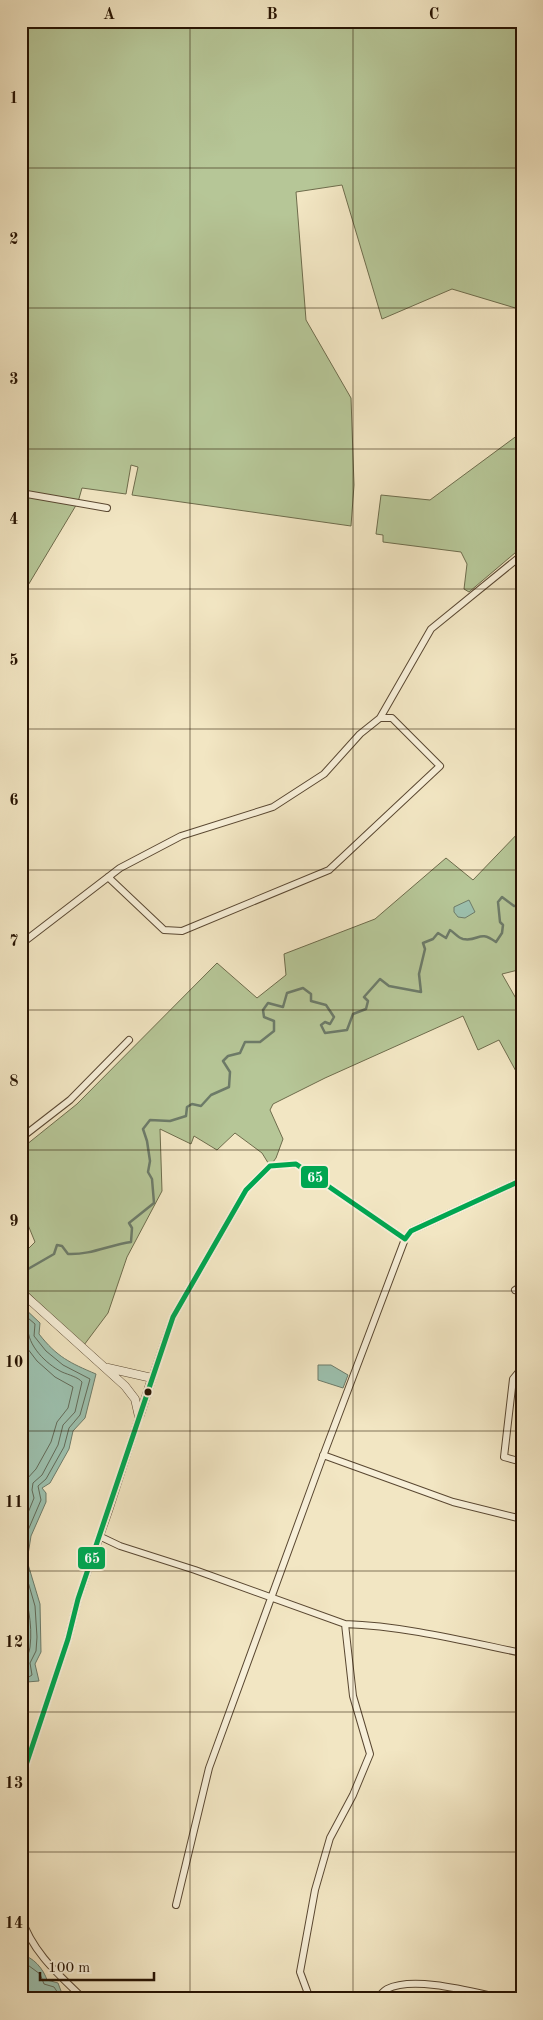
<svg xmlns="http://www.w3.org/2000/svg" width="543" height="2020" font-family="'Old Standard TT',serif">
<rect width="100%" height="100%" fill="#f2e6c3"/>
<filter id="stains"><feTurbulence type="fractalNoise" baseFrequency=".004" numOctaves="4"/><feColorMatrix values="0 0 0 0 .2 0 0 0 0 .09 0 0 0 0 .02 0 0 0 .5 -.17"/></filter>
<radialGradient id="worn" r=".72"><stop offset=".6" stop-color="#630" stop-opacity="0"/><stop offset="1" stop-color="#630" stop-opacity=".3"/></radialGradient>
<path fill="#b6c697" stroke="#6e6c4c" d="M 21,21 L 522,21 L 522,310 L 452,289 L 382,319 L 342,185 L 296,192 L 306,320 L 351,398 L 354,485 L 351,526 L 132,495 L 138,467 L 131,465 L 126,494 L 82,488 L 78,502 L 21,597 Z
M 522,432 L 522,547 L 469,592 L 464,589 L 467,564 L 461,552 L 383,542 L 383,535 L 376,534 L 381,495 L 430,500 Z
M 522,829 L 522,969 L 502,974 L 522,1009 L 522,1073 L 518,1075 L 499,1040 L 478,1050 L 463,1016 L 325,1078 L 273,1104 L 270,1110 L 283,1139 L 276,1158 L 270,1166 L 262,1153 L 235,1133 L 217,1150 L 194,1136 L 191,1144 L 160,1129 L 162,1191 L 127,1257 L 108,1313 L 84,1345 L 21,1286 L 21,1256 L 35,1242 L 26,1220 L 21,1217 L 21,1149 L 77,1104 L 217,963 L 257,998 L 286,975 L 284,954 L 375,919 L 446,858 L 473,880 Z"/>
<path fill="#9cc0ae" stroke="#6d7b69" d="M 469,900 L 475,912 L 465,918 L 458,917 L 454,912 L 454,907 Z
M 21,1305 L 40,1323 L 39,1334 C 57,1357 70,1363 96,1374 L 85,1418 L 73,1431 L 69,1449 L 50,1483 L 42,1488 L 46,1493 L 46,1502 L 31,1536 L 27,1561 L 40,1604 L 41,1652 L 35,1664 L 39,1681 L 27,1682 L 21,1691 Z
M 318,1365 L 331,1365 L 348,1375 L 343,1388 L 318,1380 Z
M 21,1955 C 33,1956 44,1970 47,1980 L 58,1983 L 61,1991 L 70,1999 L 21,1999 Z"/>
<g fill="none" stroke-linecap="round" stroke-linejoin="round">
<path stroke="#626a58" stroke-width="1" d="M 21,1312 L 35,1324 L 34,1336 L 46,1351 L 63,1365 L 90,1379 L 80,1415 L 69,1428 L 64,1447 L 46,1479 L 38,1486 L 41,1500 L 26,1535 L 22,1561 L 35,1606 L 37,1637 L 36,1651 L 30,1663 L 32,1675 L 21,1682
M 21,1320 L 28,1327 C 27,1345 46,1364 62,1372 C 69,1375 78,1377 82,1382 L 75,1412 L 63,1425 L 58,1445 L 42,1475 L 33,1483 L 32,1490 L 34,1498 L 21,1530
M 21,1340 L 37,1361 L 55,1377 L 73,1387 L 68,1408 L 57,1422 L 51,1442 L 36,1469 L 26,1480 L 24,1488 L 26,1498 L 21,1510
M 21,1579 C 27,1601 33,1623 30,1647 C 29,1656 23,1660 25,1670 L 21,1672
M 21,1960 L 40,1974 L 44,1984 L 54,1987 L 62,1999"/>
<path stroke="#6d7b69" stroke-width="2.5" d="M 21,1273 L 54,1254 L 57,1245 L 62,1246 L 68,1254 C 91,1255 109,1245 131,1242 L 132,1228 L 129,1223 L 154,1203 L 152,1179 L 148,1172 L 150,1161 L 147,1141 L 143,1129 L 150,1120 L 170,1121 L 186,1116 L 187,1107 L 192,1104 L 201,1106 L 211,1095 L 229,1087 L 230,1072 L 223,1061 L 228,1056 L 240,1053 L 245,1042 L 260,1042 L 274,1031 L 274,1021 L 264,1017 L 263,1010 L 268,1003 L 283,1007 L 287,993 L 303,988 L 311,994 L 311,1001 L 326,1005 L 334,1017 L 330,1024 L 325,1022 L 321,1025 L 325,1033 L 347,1030 L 353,1014 L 366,1009 L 368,1001 L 364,997 L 380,979 L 389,986 L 421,992 L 419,974 L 425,949 L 423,943 L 433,939 L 438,933 L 446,938 L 450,930 C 455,933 458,938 463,939 C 480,942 478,929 496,942 L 502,933 L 503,925 L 500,922 L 498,902 L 502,897 L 514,906 L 522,905"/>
<defs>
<path id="minor" d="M 21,493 L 107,508
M 108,877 L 164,930 L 182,931 L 329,870 L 440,766 L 392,718 L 380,718
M 21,944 L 120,868 L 181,836 L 273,807 L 324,774 L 360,734 L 380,718 L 431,629 L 522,555
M 21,1138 L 70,1100 L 129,1040
M 515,1290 L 522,1286
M 522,1368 L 513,1379 L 504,1457 L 522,1462
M 152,1378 L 173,1317 L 246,1190 L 270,1166 L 296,1164 L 405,1239 L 411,1231 L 522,1180
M 323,1455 L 453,1502 L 522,1519
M 99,1536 L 120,1546 L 195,1570 L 345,1624 C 404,1626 464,1641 522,1653
M 21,1789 L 24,1771 L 68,1639 L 78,1599 L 109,1510 L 139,1417
M 176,1905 L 209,1768 L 320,1464 L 405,1239
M 21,1917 C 32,1952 59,1975 84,1999
M 308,1996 L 332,1999
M 310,1999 L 300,1972 L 315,1890 L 330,1838 L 353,1795 L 370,1754 L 353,1696 L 345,1624
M 376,1999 C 380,1996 383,1991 387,1989 C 415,1975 476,1993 506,1999"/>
<path id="tertiary" d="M 21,1292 L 125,1386 L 135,1399 L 139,1417
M 108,1368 L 152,1378 L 140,1415"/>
</defs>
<use href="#minor" stroke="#5a4832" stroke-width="8"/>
<use href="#tertiary" stroke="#5a4832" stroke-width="9"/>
<use href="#minor" stroke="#f7efd8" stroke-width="6"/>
<use href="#tertiary" stroke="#f7efd8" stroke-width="8"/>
<defs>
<path id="bus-1" d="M 21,1789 L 24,1771 L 68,1639 L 78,1599 L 173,1317 L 246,1190 L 270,1166 L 296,1164 L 405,1239 L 411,1231 L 522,1180"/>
</defs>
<use href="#bus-1" stroke="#f7efd8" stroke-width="9"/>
<use href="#bus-1" stroke="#00a651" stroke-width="5"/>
</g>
<path fill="none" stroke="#271302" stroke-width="1" stroke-opacity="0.55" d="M 190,21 L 190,1999M 353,21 L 353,1999M 21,168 L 522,168M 21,308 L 522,308M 21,449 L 522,449M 21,589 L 522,589M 21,729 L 522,729M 21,870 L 522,870M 21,1010 L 522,1010M 21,1150 L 522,1150M 21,1291 L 522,1291M 21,1431 L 522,1431M 21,1571 L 522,1571M 21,1712 L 522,1712M 21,1852 L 522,1852"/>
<circle fill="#271302" stroke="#f7efd8" stroke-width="2" cx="148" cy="1392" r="4.5"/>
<g stroke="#f7efd8" stroke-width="2">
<rect x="300" y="1165" width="29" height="24" rx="5" fill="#00a651"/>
<rect x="77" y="1546" width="29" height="24" rx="5" fill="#00a651"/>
</g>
<g font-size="14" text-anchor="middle" font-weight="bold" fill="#fff">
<text x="315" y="1182">65</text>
<text x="92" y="1563">65</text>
</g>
<rect width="543" height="2020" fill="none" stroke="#f2e6c3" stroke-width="55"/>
<path d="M40 1972v8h114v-8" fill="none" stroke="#271302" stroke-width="2.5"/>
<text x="48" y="1972" font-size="15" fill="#271302" stroke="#f7efd8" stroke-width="4" paint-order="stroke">100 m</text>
<rect x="28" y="28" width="488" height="1964" fill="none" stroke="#271302" stroke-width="2"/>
<g font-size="16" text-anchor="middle" font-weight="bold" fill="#271302">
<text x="109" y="19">A</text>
<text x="272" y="19">B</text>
<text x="434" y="19">C</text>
<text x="14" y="103">1</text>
<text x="14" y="244">2</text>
<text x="14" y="384">3</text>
<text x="14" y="524">4</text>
<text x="14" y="665">5</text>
<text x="14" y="805">6</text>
<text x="14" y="946">7</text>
<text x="14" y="1086">8</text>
<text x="14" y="1226">9</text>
<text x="14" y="1367">10</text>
<text x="14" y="1507">11</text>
<text x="14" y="1647">12</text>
<text x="14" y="1788">13</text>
<text x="14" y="1928">14</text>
</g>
<rect width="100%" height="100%" filter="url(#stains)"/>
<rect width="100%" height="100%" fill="url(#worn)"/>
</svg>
